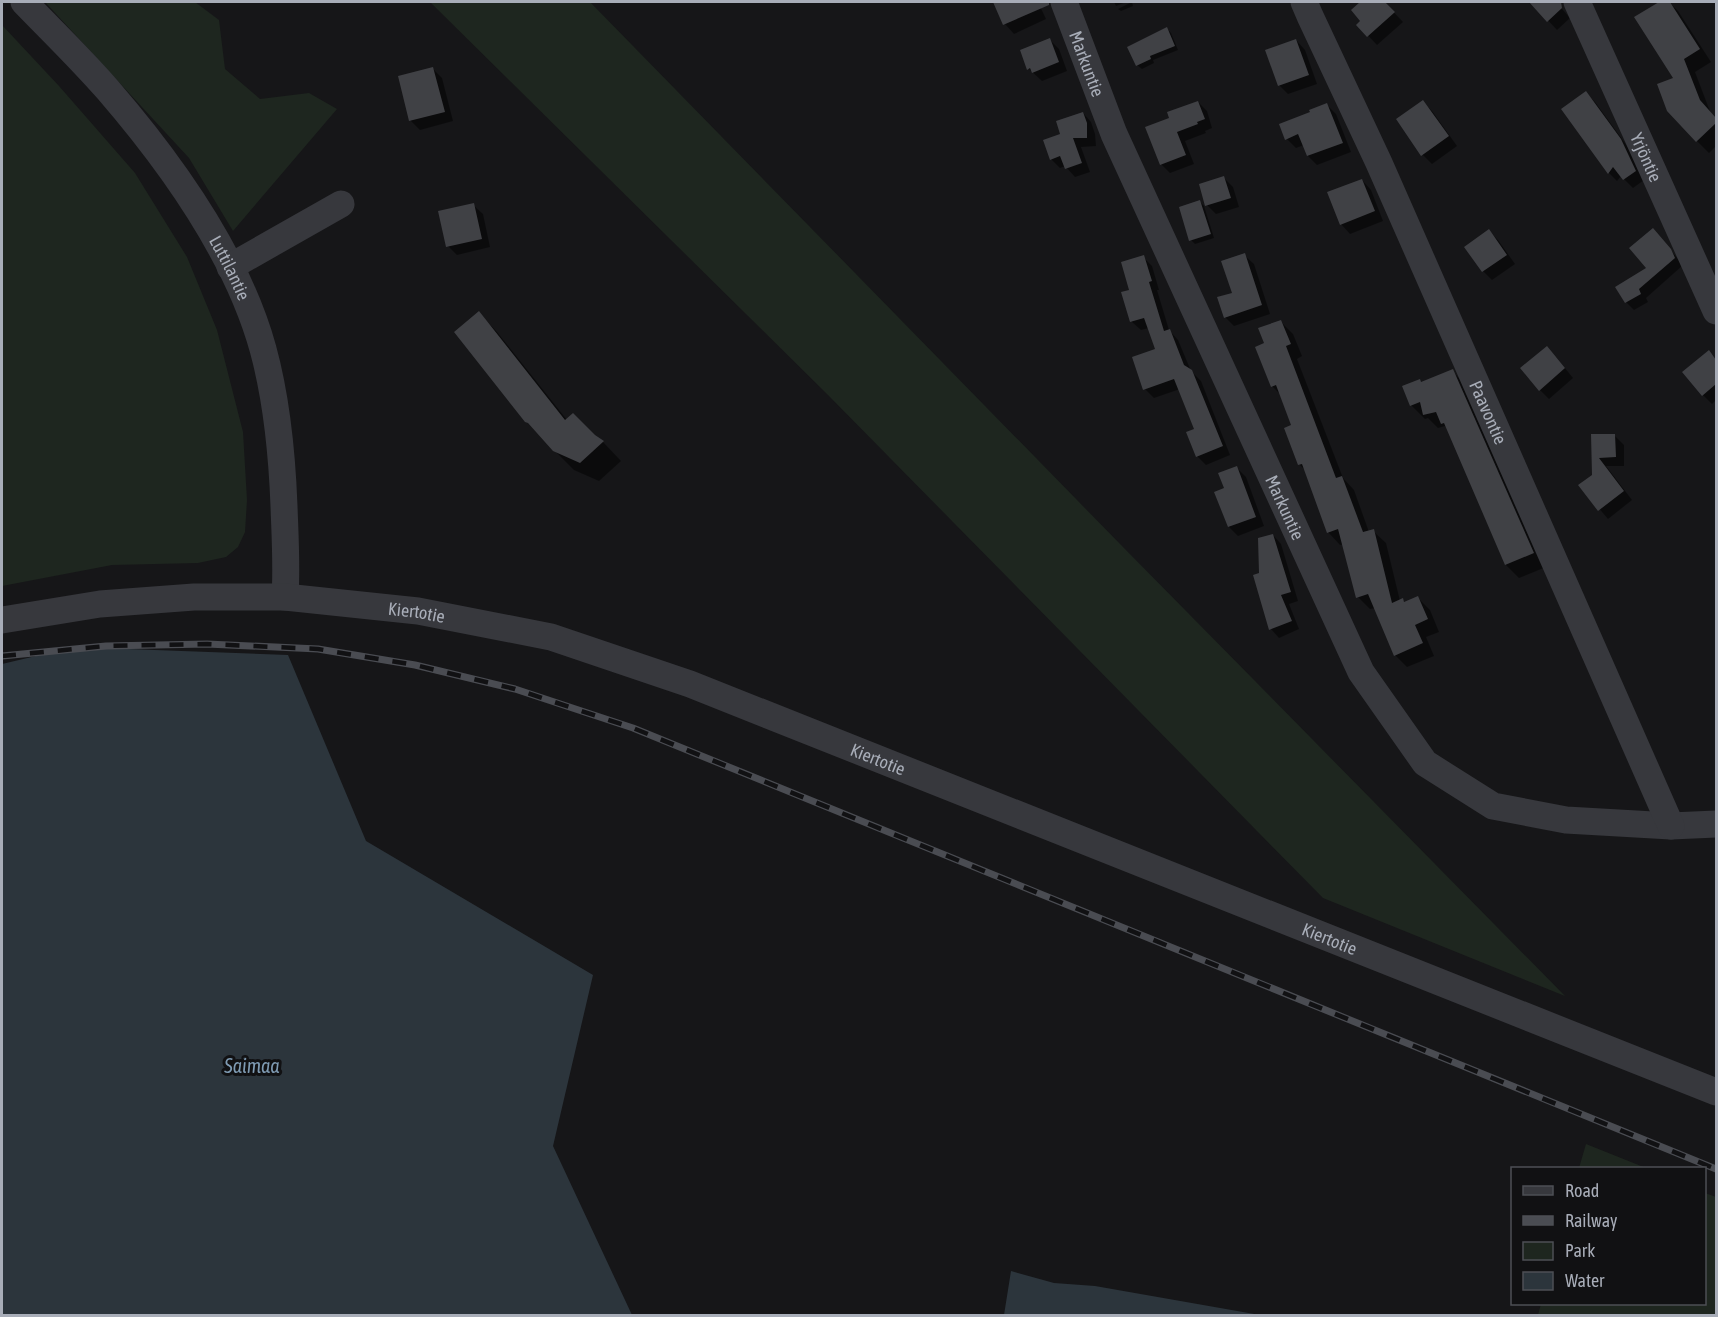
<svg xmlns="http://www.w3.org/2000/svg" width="1718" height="1317" font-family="'Asap Condensed',sans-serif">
<rect width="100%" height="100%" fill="#161618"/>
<path fill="#1e261f" d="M 45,2 L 195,2 L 219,20 L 225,69 L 260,99 L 309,93 L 337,109 L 233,231 L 189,158 Z
M 430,2 L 590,2 L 1122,546 L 1565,996 L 1323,898 L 828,395 Z
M 2,25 L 59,86 L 135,173 L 187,257 L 217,330 L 243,432 L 247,500 L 245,532 L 238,547 L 226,557 L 198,563 L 112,565 L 2,586 Z
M 1586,1144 L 1646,1168 L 1579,1168 Z
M 1705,1193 L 1716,1197 L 1716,1315 L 1538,1315 L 1541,1304 L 1704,1304 Z"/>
<path fill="#2c353c" d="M 74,647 L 288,655 L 366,841 L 593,975 L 553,1146 L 632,1315 L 2,1315 L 2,664 Z
M 1011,1271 L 1054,1283 L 1095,1286 L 1260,1315 L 1004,1315 Z"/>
<path fill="#0007" d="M 995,2 L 1038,2 L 1046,19 L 1014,34 L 1005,24 Z
M 1114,2 L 1126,2 L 1116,6 Z
M 1132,2 L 1133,6 L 1121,11 L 1118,9 Z
M 1362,2 L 1384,2 L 1403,22 L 1377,45 L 1358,25 L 1363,21 L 1353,10 Z
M 1531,2 L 1556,2 L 1570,18 L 1557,30 Z
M 1662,2 L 1669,2 L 1678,11 L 1711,62 L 1695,72 L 1711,114 L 1716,119 L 1716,146 L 1709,153 L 1697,141 L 1675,78 L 1636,18 Z
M 1167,29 L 1171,33 L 1178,50 L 1153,60 L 1154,63 L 1142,69 L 1137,65 Z
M 1050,40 L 1059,49 L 1067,71 L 1042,81 L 1029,69 Z
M 1296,40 L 1305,50 L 1317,84 L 1288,94 L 1279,85 Z
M 433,69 L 442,78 L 453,121 L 420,130 L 411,121 L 400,77 Z
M 1586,93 L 1595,102 L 1630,150 L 1644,180 L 1633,188 L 1621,176 L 1617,181 L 1609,173 L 1563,109 Z
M 1198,102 L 1207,111 L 1212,128 L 1205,131 L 1206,133 L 1185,141 L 1194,164 L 1170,173 L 1161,164 L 1171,119 Z
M 1423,102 L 1432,111 L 1457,146 L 1432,164 L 1423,155 Z
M 1327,105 L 1336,114 L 1351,152 L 1317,165 L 1308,156 L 1304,145 L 1296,148 L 1287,139 Z
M 1083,113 L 1091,122 L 1095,134 L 1096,146 L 1081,147 L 1090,172 L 1075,177 L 1065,166 L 1060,168 L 1051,159 L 1062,135 Z
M 1224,178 L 1233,187 L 1239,207 L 1216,214 L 1207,205 Z
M 1362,180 L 1371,190 L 1383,221 L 1350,234 L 1341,224 Z
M 1200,202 L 1204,206 L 1214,238 L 1195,244 L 1191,240 Z
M 473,205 L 483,214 L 490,247 L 457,255 L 448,246 Z
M 1489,231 L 1498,240 L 1515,264 L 1492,280 L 1483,271 Z
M 1660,238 L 1678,259 L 1682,266 L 1646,298 L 1648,302 L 1634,310 L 1626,302 L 1617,287 L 1649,268 Z
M 1244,255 L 1254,264 L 1270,314 L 1234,326 L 1225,317 Z
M 1143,257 L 1152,266 L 1159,290 L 1157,290 L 1169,330 L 1178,340 L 1191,371 L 1201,381 L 1230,455 L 1206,465 L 1197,456 L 1196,430 L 1180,389 L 1154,398 L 1145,389 L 1157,350 L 1149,328 L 1141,330 L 1132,322 L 1123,293 L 1131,291 Z
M 479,313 L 497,332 L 567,420 L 603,442 L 621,461 L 599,481 L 574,470 L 554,450 Z
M 1281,322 L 1293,334 L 1302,356 L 1297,359 L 1343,478 L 1354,490 L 1369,532 L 1373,531 L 1386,543 L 1400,601 L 1402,600 L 1406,603 L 1418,598 L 1430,610 L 1439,632 L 1426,637 L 1434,656 L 1407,667 L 1395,655 L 1375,608 L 1370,609 L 1358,597 L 1343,544 L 1340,545 L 1328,532 L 1306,471 L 1300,465 L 1286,429 L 1293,426 L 1281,395 L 1272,386 L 1266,344 Z
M 1708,352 L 1716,360 L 1716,400 L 1712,404 L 1703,395 Z
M 1556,357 L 1573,378 L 1549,399 L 1540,390 Z
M 1452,371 L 1466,385 L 1546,567 L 1519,578 L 1506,565 L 1449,430 L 1445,426 L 1438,428 L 1428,418 L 1425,419 L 1411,405 L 1422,383 Z
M 1592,436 L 1615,436 L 1624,445 L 1624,466 L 1606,466 L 1632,500 L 1608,519 L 1580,486 L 1593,476 Z
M 1237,468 L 1246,477 L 1264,526 L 1238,536 L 1229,527 L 1226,489 Z
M 1273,535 L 1281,544 L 1298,601 L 1289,604 L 1299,629 L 1279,638 L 1271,629 L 1260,574 Z"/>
<path fill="#404145" d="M 993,2 L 1049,2 L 1049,5 L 1003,25 Z
M 1360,2 L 1385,2 L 1395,12 L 1367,37 L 1356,25 L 1360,21 L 1351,10 Z
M 1529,2 L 1561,2 L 1562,8 L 1547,22 Z
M 1659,2 L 1670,2 L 1700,49 L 1684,59 L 1700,100 L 1716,118 L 1716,123 L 1696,142 L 1667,111 L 1657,84 L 1673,78 L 1634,17 Z
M 1167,27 L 1175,46 L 1150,56 L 1151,59 L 1136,66 L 1127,47 Z
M 1050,38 L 1059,62 L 1032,73 L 1030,68 L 1027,70 L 1020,50 Z
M 1296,39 L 1309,75 L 1278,86 L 1265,50 Z
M 433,67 L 445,112 L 409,121 L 398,76 Z
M 1586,91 L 1621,139 L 1636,171 L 1623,180 L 1613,167 L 1608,174 L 1561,109 Z
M 1423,100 L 1449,136 L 1421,156 L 1396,119 Z
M 1198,101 L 1205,119 L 1197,122 L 1198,124 L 1177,132 L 1186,155 L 1160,165 L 1145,127 L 1169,118 L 1167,112 Z
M 1327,103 L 1343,143 L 1307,156 L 1298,134 L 1285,140 L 1279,124 L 1310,112 L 1309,110 Z
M 1083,112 L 1087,123 L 1087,138 L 1073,138 L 1082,163 L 1065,169 L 1060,156 L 1050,160 L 1043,140 L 1060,134 L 1056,121 Z
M 1224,176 L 1231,198 L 1205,206 L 1199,184 Z
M 1362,179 L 1375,211 L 1340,225 L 1327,192 Z
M 1200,200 L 1211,234 L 1189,241 L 1179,207 Z
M 474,203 L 482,239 L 446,247 L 438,211 Z
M 1653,228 L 1671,249 L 1675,258 L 1639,289 L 1641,294 L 1625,303 L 1615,287 L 1646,268 L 1629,248 Z
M 1489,229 L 1507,255 L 1482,272 L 1464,247 Z
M 1245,253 L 1262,305 L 1224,318 L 1217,297 L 1232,293 L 1221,261 Z
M 1144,255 L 1152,281 L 1149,282 L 1164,331 L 1170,329 L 1184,365 L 1192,370 L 1223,446 L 1196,457 L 1186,432 L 1194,429 L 1174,379 L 1143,390 L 1132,357 L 1155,349 L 1144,318 L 1130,322 L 1121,292 L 1129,290 L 1121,262 Z
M 479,311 L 565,420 L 573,413 L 595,435 L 604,441 L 580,463 L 553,451 L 528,423 L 525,422 L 454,332 Z
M 1281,320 L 1291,344 L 1286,346 L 1336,478 L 1342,476 L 1363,532 L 1374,529 L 1392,603 L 1403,598 L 1404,602 L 1418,596 L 1428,619 L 1415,625 L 1423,643 L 1394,656 L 1368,594 L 1356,598 L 1338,529 L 1327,533 L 1302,464 L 1298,465 L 1284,428 L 1291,425 L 1276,385 L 1271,387 L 1255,347 L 1264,343 L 1258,328 Z
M 1547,346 L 1565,368 L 1539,391 L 1520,368 Z
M 1709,350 L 1716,360 L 1716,384 L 1702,396 L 1682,372 Z
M 1453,369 L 1534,553 L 1505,565 L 1444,423 L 1441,424 L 1436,412 L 1423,415 L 1420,402 L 1410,406 L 1402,386 L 1420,379 L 1421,382 Z
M 1591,434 L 1615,434 L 1616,457 L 1599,458 L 1624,491 L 1598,511 L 1578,485 L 1592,475 Z
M 1237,466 L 1256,517 L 1228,527 L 1214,492 L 1224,488 L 1218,473 Z
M 1273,534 L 1291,592 L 1281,595 L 1292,621 L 1269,630 L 1253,575 L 1259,573 L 1258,538 Z"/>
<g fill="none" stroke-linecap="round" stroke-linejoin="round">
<g stroke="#37383d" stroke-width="27">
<path id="s1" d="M 24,2 C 52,31 82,60 108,90 C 171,163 237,255 263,349 C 277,400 282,453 284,506 C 285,536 287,566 285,597"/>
<path id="s2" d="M 1064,2 L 1114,134 L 1361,672 L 1425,763 L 1493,806 L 1566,820 L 1671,826 L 1716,824"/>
<path id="s3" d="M 1304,2 L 1310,16 L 1379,163 L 1671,826"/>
<path id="s4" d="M 1577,2 L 1716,311"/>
<path d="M 230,267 L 341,204"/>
<path id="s5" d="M 2,620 L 100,604 L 194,597 L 285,597 L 418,611 L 551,637 L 690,684 L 1716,1092"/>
</g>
<defs>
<path id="rail" d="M 2,656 L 106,646 L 207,644 L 318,649 L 415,665 L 515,689 L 633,728 L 1716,1169"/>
</defs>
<use href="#rail" stroke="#4a4c52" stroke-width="7"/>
<use href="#rail" stroke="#111113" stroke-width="4.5" stroke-dasharray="14" stroke-linecap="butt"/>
</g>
<g text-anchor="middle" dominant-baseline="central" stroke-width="6" stroke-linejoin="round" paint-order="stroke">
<g font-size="18" fill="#a8adb8" stroke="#111113">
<text stroke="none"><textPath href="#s2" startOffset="66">Markuntie</textPath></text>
<text stroke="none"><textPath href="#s4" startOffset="170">Yrjöntie</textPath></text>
<text stroke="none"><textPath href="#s1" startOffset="338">Luttilantie</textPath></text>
<text stroke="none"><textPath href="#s3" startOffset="450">Paavontie</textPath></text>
<text stroke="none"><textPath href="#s2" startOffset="552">Markuntie</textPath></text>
<text stroke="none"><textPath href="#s5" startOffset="417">Kiertotie</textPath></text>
<text stroke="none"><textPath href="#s5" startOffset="903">Kiertotie</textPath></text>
<text stroke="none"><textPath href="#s5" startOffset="1389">Kiertotie</textPath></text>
</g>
<g font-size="20" font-style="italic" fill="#7f9bb3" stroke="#111113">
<text x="252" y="1065">Saimaa</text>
</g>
</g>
<rect width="1718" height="1317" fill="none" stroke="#a8adb8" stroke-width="6"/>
<rect x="1511" y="1167" width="195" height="138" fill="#111113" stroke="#4d4f55" stroke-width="1.5"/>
<rect x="1523" y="1186" width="30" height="9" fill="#37383d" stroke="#4d4f55" stroke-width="1.5"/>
<text x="1565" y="1197" font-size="18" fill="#a8adb8">Road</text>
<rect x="1523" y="1216" width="30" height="9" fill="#4a4c52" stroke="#4d4f55" stroke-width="1.5"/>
<text x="1565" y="1227" font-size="18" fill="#a8adb8">Railway</text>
<rect x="1523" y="1242" width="30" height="18" fill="#1e261f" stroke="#4d4f55" stroke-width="1.5"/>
<text x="1565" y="1257" font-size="18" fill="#a8adb8">Park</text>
<rect x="1523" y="1272" width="30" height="18" fill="#2c353c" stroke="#4d4f55" stroke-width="1.5"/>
<text x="1565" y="1287" font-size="18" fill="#a8adb8">Water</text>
</svg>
